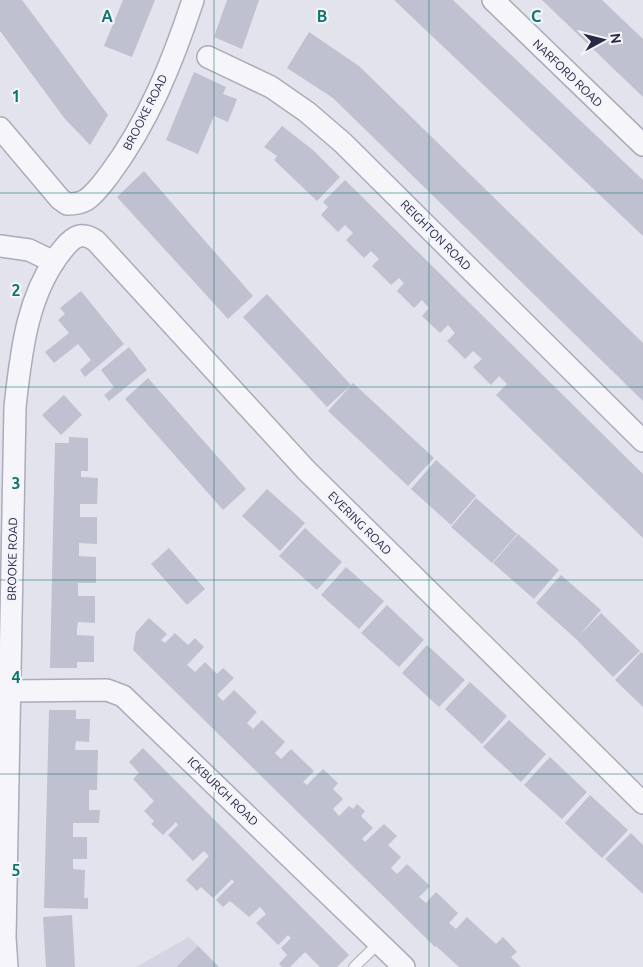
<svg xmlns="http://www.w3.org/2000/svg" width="643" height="967" font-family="Ubuntu,sans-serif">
<rect width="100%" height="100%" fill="#e3e3ed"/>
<path fill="#d4d4e2" d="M 189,937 L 219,967 L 136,967 Z"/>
<path fill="#bfc0d0" d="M 0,0 L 22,0 L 108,115 L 90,145 L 65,119 L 0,31 Z
M 123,0 L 155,0 L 132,57 L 104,46 Z
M 227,0 L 259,0 L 242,49 L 214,37 Z
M 394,0 L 453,0 L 643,180 L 643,236 Z
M 542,0 L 602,0 L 643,39 L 643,97 Z
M 309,32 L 359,66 L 643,343 L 643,401 L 333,98 L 287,68 Z
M 194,72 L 226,87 L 223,94 L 237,99 L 228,122 L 214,116 L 198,154 L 166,140 Z
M 282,126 L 313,150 L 340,177 L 317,201 L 274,160 L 277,156 L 264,147 Z
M 144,171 L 253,296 L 228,319 L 117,197 Z
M 345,180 L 643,474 L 643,538 L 496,395 L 507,384 L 499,376 L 491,385 L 473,367 L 482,359 L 473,351 L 465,359 L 447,341 L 455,333 L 448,325 L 440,333 L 422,316 L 429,308 L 422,300 L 414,308 L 397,291 L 404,283 L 399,278 L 391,285 L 372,266 L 379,259 L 371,251 L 364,258 L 346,240 L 353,233 L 345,225 L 338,232 L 321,215 L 328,207 L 323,202 Z
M 81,291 L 124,344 L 85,377 L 80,370 L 91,360 L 78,344 L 54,363 L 45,352 L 69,333 L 58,320 L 65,314 L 60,308 Z
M 267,294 L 351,385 L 327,407 L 243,317 Z
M 129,347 L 147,370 L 109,401 L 104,395 L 114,387 L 101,370 Z
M 148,378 L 246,489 L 223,510 L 125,399 Z
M 353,383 L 434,458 L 408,486 L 328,411 Z
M 64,395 L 82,415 L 61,435 L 42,415 Z
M 69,437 L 88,438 L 88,471 L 81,471 L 81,477 L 98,478 L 97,504 L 80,504 L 80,517 L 97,517 L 97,544 L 79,543 L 79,556 L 96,557 L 96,583 L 78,583 L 78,596 L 95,596 L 95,623 L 78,622 L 77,629 L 77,635 L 94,636 L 94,662 L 77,662 L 77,668 L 50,668 L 55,443 L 69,443 Z
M 436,460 L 476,496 L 451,525 L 411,489 Z
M 267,489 L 305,523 L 280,551 L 242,516 Z
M 476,498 L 517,534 L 492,563 L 451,527 Z
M 305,528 L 342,562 L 317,590 L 279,556 Z
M 518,534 L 559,570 L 534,599 L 493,563 Z
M 169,548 L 205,589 L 187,605 L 151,564 Z
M 346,567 L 384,601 L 359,629 L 321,595 Z
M 561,575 L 601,610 L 578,637 L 601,613 L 640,651 L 613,677 L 576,639 L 536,603 Z
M 387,605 L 424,640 L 399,667 L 361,633 Z
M 149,618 L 167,634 L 161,640 L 165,643 L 175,633 L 188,645 L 195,638 L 204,647 L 187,665 L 195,672 L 205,662 L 217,674 L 223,668 L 234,678 L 217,695 L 223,701 L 234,690 L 257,712 L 247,723 L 253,729 L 262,720 L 285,742 L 275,753 L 281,759 L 291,749 L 314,771 L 303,782 L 307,785 L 323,769 L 338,783 L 333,789 L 343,799 L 333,809 L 339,816 L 349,806 L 353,809 L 357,804 L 365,811 L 361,816 L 373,828 L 362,839 L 365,842 L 384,824 L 397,836 L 388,845 L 401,857 L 391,868 L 397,874 L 407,864 L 430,886 L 419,897 L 426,903 L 436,892 L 458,913 L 449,923 L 456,929 L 467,917 L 496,944 L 503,937 L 517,952 L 511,957 L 521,967 L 459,967 L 436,946 L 435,947 L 133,650 L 136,632 Z
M 427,645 L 465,680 L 439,707 L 402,673 Z
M 641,652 L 643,654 L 643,707 L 615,680 Z
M 470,682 L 507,716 L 482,744 L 445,709 Z
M 49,710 L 76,710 L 76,719 L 90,719 L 89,742 L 76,741 L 75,750 L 98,750 L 97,790 L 89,790 L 89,810 L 100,810 L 99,823 L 73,823 L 73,837 L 87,837 L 87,859 L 73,859 L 73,869 L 85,870 L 84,898 L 88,898 L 88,909 L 44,908 Z
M 509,720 L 546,754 L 521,782 L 483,747 Z
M 143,748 L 349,955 L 337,967 L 320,967 L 305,952 L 290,967 L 282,967 L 279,964 L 287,955 L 281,948 L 291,938 L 288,935 L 278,945 L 256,923 L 266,914 L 260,907 L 249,917 L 230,901 L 223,907 L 216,900 L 234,882 L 232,879 L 213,898 L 201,887 L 197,891 L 186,880 L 209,856 L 204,851 L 193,861 L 168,835 L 178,825 L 176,822 L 163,835 L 151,824 L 154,821 L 144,811 L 154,801 L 133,779 L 139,773 L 129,762 Z
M 550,757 L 587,792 L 562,819 L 524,785 Z
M 590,795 L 628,830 L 602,858 L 565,823 Z
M 631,833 L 643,845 L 643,894 L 605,859 Z
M 72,915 L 75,967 L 46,967 L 43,917 Z
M 198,946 L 219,967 L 176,967 Z"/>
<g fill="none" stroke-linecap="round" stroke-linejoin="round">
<defs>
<path id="service" d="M 354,967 L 379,943"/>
<path id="minor" d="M 493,0 L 643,145
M 208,57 L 271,87 L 307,112 L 343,143 L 643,441
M 0,128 L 60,199 L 67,204 C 73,204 81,203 86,200 C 95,194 102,184 109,175 C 148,123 173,61 193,0
M 0,246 L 29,250 L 54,262
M 10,691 L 107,690 L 123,696 L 404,967
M 7,967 L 5,938 L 15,407 C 21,352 27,292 64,248 C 74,236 82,231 96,241 L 306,470 L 643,803"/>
</defs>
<use href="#service" stroke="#ababbb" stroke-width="12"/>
<use href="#minor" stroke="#ababbb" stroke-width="24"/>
<use href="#service" stroke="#f6f6fa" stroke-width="10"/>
<use href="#minor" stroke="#f6f6fa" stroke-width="21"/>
</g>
<path fill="none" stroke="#0f766e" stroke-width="1" stroke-opacity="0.55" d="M 214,0 L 214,967M 429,0 L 429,967M 0,193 L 643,193M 0,387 L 643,387M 0,580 L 643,580M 0,774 L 643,774"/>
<g text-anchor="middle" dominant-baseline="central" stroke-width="4.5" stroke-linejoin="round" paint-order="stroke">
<g font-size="12" fill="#282947" stroke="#f3f4f9">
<text transform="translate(568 73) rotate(44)">NARFORD ROAD</text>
<text transform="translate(145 112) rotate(-63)">BROOKE ROAD</text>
<text transform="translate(436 235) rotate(45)">REIGHTON ROAD</text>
<text transform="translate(360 523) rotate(45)">EVERING ROAD</text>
<text transform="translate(12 559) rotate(-89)">BROOKE ROAD</text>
<text transform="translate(223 791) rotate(44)">ICKBURGH ROAD</text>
</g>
</g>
<g font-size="16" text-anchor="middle" font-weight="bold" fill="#0f766e" stroke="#f3f4f9" stroke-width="4.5" stroke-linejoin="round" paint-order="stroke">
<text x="107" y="22">A</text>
<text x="322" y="22">B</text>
<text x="536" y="22">C</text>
<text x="16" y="102">1</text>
<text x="16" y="296">2</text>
<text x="16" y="489">3</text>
<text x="16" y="683">4</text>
<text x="16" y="876">5</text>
</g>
<g transform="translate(603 40) rotate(83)" stroke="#f3f4f9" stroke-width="4" paint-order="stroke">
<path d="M0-4L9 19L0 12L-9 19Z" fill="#282947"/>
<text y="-8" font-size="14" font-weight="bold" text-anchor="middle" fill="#282947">N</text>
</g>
</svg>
